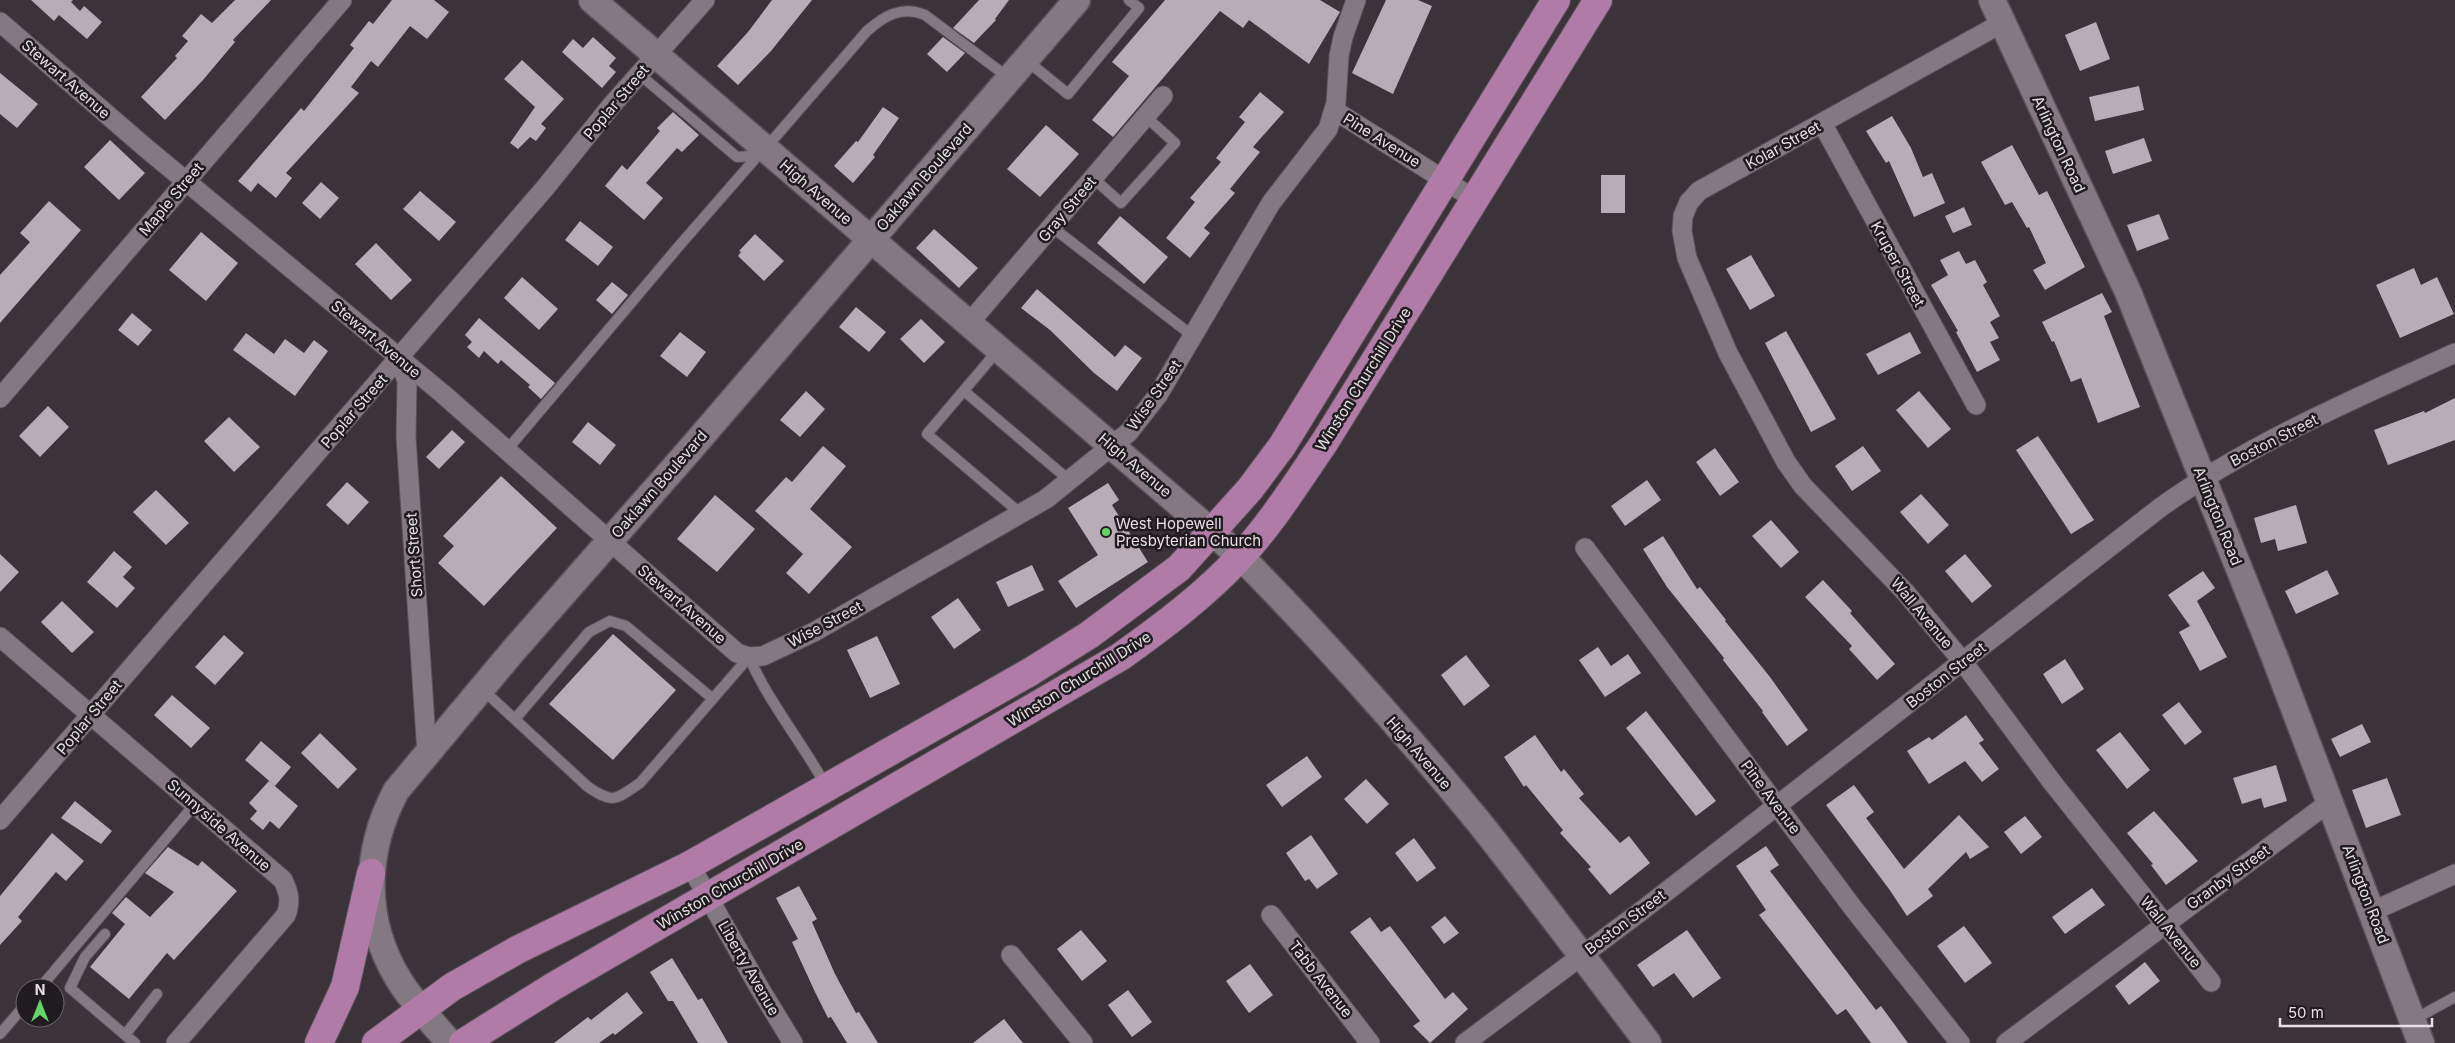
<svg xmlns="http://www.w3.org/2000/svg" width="2455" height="1043" font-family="Inter,sans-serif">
<rect width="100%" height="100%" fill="#3b323a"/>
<path fill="#b8acb6" d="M 31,0 L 73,0 L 71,2 L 80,11 L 84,6 L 102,22 L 87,39 L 59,15 L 54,21 Z
M 235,0 L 271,0 L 233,40 L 235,42 L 203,80 L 165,120 L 141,97 L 177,58 L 175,56 L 188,41 L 182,36 L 201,14 L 212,23 Z
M 392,0 L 434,0 L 449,12 L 427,39 L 410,26 L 378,67 L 371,61 L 351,87 L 359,93 L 286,173 L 292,178 L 276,198 L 258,183 L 251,192 L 238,181 L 301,108 L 304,111 L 354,48 L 350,45 L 369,21 L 373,24 Z
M 772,0 L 812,0 L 771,51 L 738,85 L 717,66 L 748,32 Z
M 979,0 L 1009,0 L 995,19 L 996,20 L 974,43 L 953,28 Z
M 1165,0 L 1320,0 L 1340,12 L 1309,64 L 1249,20 L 1243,28 L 1220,11 L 1113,137 L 1092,120 L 1129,76 L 1112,62 Z
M 1386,0 L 1418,0 L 1432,6 L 1393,94 L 1352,73 Z
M 2096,22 L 2110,59 L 2080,71 L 2065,35 Z
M 593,37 L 616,58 L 609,66 L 616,72 L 602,88 L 562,52 L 573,39 L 583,48 Z
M 943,37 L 965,53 L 947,72 L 927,54 Z
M 522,60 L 564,99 L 541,124 L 546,128 L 536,141 L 530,137 L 518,149 L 510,143 L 535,107 L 504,79 Z
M 0,73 L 38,104 L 17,128 L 0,114 Z
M 2139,86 L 2144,110 L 2095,121 L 2089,97 Z
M 1260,92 L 1284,112 L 1253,147 L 1260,152 L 1230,189 L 1235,193 L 1204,228 L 1210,233 L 1190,258 L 1166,238 L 1195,202 L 1190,198 L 1221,162 L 1216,158 L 1245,122 L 1239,117 Z
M 883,107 L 899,118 L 873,155 L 875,157 L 853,183 L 834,166 L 856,141 L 858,142 Z
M 673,112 L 699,135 L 682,152 L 677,148 L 646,183 L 663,198 L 644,220 L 605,186 L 622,165 L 627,170 L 660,131 L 657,128 Z
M 1892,116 L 1911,148 L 1923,177 L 1932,173 L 1945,203 L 1914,217 L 1889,161 L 1886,163 L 1866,131 Z
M 1046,125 L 1079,154 L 1040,197 L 1007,169 Z
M 2144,138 L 2152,161 L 2113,174 L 2105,151 Z
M 110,140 L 145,173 L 119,200 L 84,167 Z
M 2012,145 L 2039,195 L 2047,191 L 2085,267 L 2045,290 L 2033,270 L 2046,263 L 2029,227 L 2027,228 L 2012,202 L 2005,205 L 1981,162 Z
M 1601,175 L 1625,175 L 1625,213 L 1601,213 Z
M 321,182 L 339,198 L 320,219 L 302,203 Z
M 420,191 L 456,222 L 439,241 L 403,209 Z
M 49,201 L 81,230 L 0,323 L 0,275 L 30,242 L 20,233 Z
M 1964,207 L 1972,225 L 1953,233 L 1945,216 Z
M 2159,214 L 2169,239 L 2137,251 L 2127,225 Z
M 1120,216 L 1168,257 L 1144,284 L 1097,243 Z
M 580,221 L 613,247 L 598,266 L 565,240 Z
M 934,229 L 978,268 L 959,288 L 916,248 Z
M 201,232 L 238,263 L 206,301 L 169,270 Z
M 755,234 L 784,261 L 764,281 L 738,256 L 741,252 L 739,251 Z
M 376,243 L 412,280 L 391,300 L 355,264 Z
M 1959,251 L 1966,264 L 1975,260 L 1987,282 L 1983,285 L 2000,316 L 1990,322 L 1999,338 L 1990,342 L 2000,360 L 1977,372 L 1956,332 L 1958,331 L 1931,285 L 1948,275 L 1940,260 Z
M 1751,255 L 1775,296 L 1750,310 L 1726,269 Z
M 2414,268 L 2421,285 L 2437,277 L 2454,314 L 2400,338 L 2376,285 Z
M 522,277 L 558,309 L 539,330 L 504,298 Z
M 612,282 L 628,295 L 612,314 L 596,300 Z
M 1037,289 L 1115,357 L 1125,345 L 1142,358 L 1117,391 L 1094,373 L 1050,330 L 1021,308 Z
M 2102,293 L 2112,312 L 2104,316 L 2140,407 L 2098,423 L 2081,378 L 2071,382 L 2054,341 L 2052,342 L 2042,322 Z
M 856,307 L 886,332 L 869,352 L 839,327 Z
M 132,313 L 152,330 L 138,346 L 118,330 Z
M 479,318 L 555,383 L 541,399 L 528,387 L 530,385 L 501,360 L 498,364 L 484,351 L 479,358 L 467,347 L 472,342 L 465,335 Z
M 921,319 L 945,342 L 924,363 L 900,339 Z
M 1786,331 L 1836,419 L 1811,432 L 1765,343 Z
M 680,332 L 706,352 L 687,377 L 660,356 Z
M 1910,332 L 1921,353 L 1878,375 L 1866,354 Z
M 246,333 L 274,354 L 285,339 L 304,353 L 314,340 L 328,351 L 295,396 L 233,350 Z
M 806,391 L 825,409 L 800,437 L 780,420 Z
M 1919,391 L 1951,429 L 1928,448 L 1896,410 Z
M 2455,398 L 2455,440 L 2388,465 L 2374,430 L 2424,411 L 2425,413 Z
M 48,406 L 69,427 L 40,457 L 19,436 Z
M 229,417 L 260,447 L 234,472 L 204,441 Z
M 588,422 L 616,445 L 600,465 L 572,442 Z
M 452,430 L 465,442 L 439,469 L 426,457 Z
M 2038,436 L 2094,520 L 2071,534 L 2016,450 Z
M 823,446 L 846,466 L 810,509 L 852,547 L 809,594 L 786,573 L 803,554 L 755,511 L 786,477 L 792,482 Z
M 1863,446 L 1881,471 L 1852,491 L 1835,466 Z
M 1715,448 L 1739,482 L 1720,496 L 1696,462 Z
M 501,476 L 557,528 L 484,606 L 438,563 L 454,546 L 443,536 Z
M 1647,480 L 1661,500 L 1625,526 L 1611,506 Z
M 347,482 L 369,502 L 348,525 L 326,505 Z
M 1108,483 L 1119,500 L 1112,505 L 1148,562 L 1076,608 L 1058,581 L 1098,555 L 1068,508 Z
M 156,490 L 189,523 L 166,545 L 133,512 Z
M 1921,494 L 1949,525 L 1928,544 L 1900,512 Z
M 715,495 L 755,529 L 717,572 L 677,539 Z
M 2296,505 L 2307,543 L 2278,551 L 2275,539 L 2261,543 L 2254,518 Z
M 1771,520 L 1799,552 L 1781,568 L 1752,536 Z
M 1663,536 L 1697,589 L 1700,587 L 1726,620 L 1725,621 L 1770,677 L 1808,730 L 1787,746 L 1762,712 L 1763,711 L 1723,660 L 1724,658 L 1667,587 L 1643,549 Z
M 114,551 L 132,567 L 123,577 L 135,588 L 117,608 L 87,582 Z
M 0,554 L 19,572 L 0,592 Z
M 1965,554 L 1992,586 L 1972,603 L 1945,571 Z
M 1032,565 L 1044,590 L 1008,607 L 996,582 Z
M 2327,570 L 2339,594 L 2296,614 L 2285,591 Z
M 2203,571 L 2215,588 L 2197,601 L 2227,657 L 2200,671 L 2179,632 L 2190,626 L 2168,595 Z
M 1823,580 L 1852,611 L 1850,613 L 1895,664 L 1877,680 L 1849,649 L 1852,646 L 1805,597 Z
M 958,598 L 981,630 L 954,649 L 931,617 Z
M 62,601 L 94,632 L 72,653 L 41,622 Z
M 613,634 L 676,690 L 613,760 L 549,704 Z
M 224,635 L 244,653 L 215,685 L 195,667 Z
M 877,636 L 900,684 L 870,698 L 847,650 Z
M 1598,647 L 1611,666 L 1628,654 L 1641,673 L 1605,697 L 1579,660 Z
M 1466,655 L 1490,686 L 1464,706 L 1441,675 Z
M 2065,659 L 2084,689 L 2062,704 L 2043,674 Z
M 172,695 L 210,728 L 191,748 L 154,715 Z
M 2179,702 L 2202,732 L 2185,745 L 2162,715 Z
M 1646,711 L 1716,801 L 1696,816 L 1626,728 Z
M 1966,715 L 1984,740 L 1979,743 L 1999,769 L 1982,782 L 1965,761 L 1929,784 L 1907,751 L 1929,737 L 1932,740 Z
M 2362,724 L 2371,742 L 2340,757 L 2331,739 Z
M 2120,732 L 2150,770 L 2127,789 L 2096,750 Z
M 320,733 L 357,769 L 338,789 L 301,753 Z
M 1535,735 L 1561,772 L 1564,769 L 1584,794 L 1579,798 L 1620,843 L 1629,836 L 1650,863 L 1610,895 L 1588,869 L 1591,867 L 1560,833 L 1563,830 L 1526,785 L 1524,787 L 1504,757 Z
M 261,741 L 291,767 L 275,786 L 245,760 Z
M 1307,756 L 1322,777 L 1282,807 L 1266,785 Z
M 2276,765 L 2287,801 L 2264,808 L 2261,798 L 2242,804 L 2233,778 Z
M 2387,778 L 2401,815 L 2366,828 L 2352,790 Z
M 1366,779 L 1389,804 L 1367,824 L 1344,799 Z
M 269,781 L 298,806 L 279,829 L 270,821 L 263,830 L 250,819 L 257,811 L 249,803 Z
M 1854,785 L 1874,812 L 1866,818 L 1904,869 L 1959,815 L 1989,847 L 1970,859 L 1966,852 L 1928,889 L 1933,896 L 1907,916 L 1889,889 L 1826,805 Z
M 75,801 L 112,831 L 101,844 L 61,818 Z
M 2154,811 L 2198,861 L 2166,885 L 2151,865 L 2153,864 L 2127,833 Z
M 2025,816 L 2042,837 L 2021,854 L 2004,832 Z
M 52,833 L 84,861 L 66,881 L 56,872 L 18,917 L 22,921 L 0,945 L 0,896 Z
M 1311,835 L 1338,874 L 1317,889 L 1309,879 L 1305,881 L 1286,853 Z
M 1414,838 L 1436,868 L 1417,882 L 1395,853 Z
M 1766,846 L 1779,865 L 1770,871 L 1876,1010 L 1881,1006 L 1908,1043 L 1871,1043 L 1846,1009 L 1837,1015 L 1759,915 L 1766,910 L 1736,866 Z
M 168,847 L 198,866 L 202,861 L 237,891 L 174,960 L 167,953 L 129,999 L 90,967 L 125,924 L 112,913 L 126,897 L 150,917 L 174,892 L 145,873 Z
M 799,886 L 817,919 L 812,922 L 835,974 L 856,1013 L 859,1012 L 878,1043 L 847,1043 L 831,1017 L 828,1018 L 815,992 L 792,942 L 798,939 L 776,898 Z
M 2092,888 L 2105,905 L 2065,934 L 2052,917 Z
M 1445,916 L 1459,933 L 1444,944 L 1431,927 Z
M 1370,917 L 1381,932 L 1390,926 L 1445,999 L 1453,992 L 1468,1009 L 1430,1043 L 1413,1026 L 1420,1021 L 1350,932 Z
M 1964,926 L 1992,963 L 1965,983 L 1937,946 Z
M 1081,930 L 1107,961 L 1082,981 L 1057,949 Z
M 1687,930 L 1721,978 L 1693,998 L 1674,973 L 1653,987 L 1637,965 Z
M 672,958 L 698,1000 L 702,998 L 728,1043 L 698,1043 L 673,1001 L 668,1001 L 650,972 Z
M 2145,962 L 2160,981 L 2129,1005 L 2115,986 Z
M 1250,964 L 1273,995 L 1249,1013 L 1226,981 Z
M 1128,990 L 1152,1022 L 1132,1037 L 1108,1005 Z
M 627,992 L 643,1013 L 615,1035 L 613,1033 L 599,1043 L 554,1043 L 588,1017 L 591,1020 Z
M 1004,1019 L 1023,1043 L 973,1043 Z"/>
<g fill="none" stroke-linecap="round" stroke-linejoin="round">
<defs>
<path id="lane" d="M 1026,60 L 1068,94 L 1139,8 L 1129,0
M 639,74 L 737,157 L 750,156 L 765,149 L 867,31 C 884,16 902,5 925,15 L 1009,78
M 1093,178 L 1121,203 L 1175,143 L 1145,116
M 1052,227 L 1194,337
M 999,349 L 927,434 L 1020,513
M 964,391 L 1069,480
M 507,450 L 679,246 L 761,152
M 482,689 L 588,787 C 614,804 615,800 640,783 L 749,657 C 769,703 802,742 826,786
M 515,719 L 589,632 L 610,621 L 626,626 L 713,699
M 105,934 L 85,957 L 70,988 L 125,1035 L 157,994
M 40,988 L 195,804
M 2413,1020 L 2455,997
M 0,1034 L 25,1005
M 125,1035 L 135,1043"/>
<path id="street" d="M 0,22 L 147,149 L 443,394 L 737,653 L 749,657 L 763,656 L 814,632 L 1046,499 L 1129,432 L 1158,395 L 1271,203 L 1328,129 L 1336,103 L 1339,56 L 1343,37 L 1356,0
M 2002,23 L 1699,191 L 1689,202 L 1683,216 L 1682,231 L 1687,258 L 1728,353 L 1786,462 L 1803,486 L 1906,593 L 1963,662 L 2052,782 L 2211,982
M 1334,110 L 1474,199
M 1822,123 L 1976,405
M 970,322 L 1163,96
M 399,358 L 407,381 L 406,437 L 427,754
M 0,398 L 342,0
M 1585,548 L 1853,908 L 1960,1043
M 0,637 L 283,880 C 289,893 291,901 286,915 L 176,1043
M 0,820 L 545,188 L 611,106 L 705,0
M 690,865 L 760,989 L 793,1043
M 2373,911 L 2455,874
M 1271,915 L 1370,1043
M 1011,955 L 1083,1043
M 1465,1043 L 1644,909 L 2161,507 C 2251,443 2354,399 2455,353
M 2006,1043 L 2331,801"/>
<path id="secondary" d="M 592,0 L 1241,557 C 1324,641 1403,730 1478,821 C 1536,894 1592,969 1648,1043
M 1992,0 L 2128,292 L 2275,658 L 2421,1043
M 450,1043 C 433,1023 413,1003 399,980 C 362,920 364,852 396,791 L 513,651 L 688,452 L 1077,0"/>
<path id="highway" d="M 319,1043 L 345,987 L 371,873
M 376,1043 L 452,987 L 517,950 L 690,865 L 1030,672 L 1089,635 L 1179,568 L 1250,489 L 1282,446 L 1556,0
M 463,1043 L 554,986 L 1120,657 C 1162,627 1205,595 1240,557 C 1272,523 1297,482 1324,443 L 1598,0"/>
</defs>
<use href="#lane" stroke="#595158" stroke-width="12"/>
<use href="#street" stroke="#595158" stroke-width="21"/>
<use href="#secondary" stroke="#595158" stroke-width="29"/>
<use href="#highway" stroke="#595158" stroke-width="30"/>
<use href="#lane" stroke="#847982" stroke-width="10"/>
<use href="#street" stroke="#847982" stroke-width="19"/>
<use href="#secondary" stroke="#847982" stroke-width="26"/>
<use href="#highway" stroke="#b17ba8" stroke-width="28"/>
</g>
<circle fill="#62d469" stroke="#201b1f" stroke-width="2" cx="1106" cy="532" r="5"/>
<g text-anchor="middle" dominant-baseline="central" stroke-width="5" stroke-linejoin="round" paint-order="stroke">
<g font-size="15" fill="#e6e0e5" stroke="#201b1f">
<text transform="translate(66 79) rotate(41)">Stewart Avenue</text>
<text transform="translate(616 102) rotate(-50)">Poplar Street</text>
<text transform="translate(1382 140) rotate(32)">Pine Avenue</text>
<text transform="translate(2059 144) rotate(65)">Arlington Road</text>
<text transform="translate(1783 145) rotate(-29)">Kolar Street</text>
<text transform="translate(924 177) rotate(-49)">Oaklawn Boulevard</text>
<text transform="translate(816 192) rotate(41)">High Avenue</text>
<text transform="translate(171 199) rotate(-50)">Maple Street</text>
<text transform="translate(1067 209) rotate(-50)">Gray Street</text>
<text transform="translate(1898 264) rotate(61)">Kruper Street</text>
<text transform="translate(376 339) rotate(40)">Stewart Avenue</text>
<text transform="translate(1363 379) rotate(-58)">Winston Churchill Drive</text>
<text transform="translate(1154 395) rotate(-55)">Wise Street</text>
<text transform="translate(354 411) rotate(-49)">Poplar Street</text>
<text transform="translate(2274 440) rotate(-27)">Boston Street</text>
<text transform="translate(1135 465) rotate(40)">High Avenue</text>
<text transform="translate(659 484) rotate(-49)">Oaklawn Boulevard</text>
<text transform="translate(2218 516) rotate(68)">Arlington Road</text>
<text transform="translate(414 555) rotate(-94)">Short Street</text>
<text transform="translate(682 604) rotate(41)">Stewart Avenue</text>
<text transform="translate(1922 613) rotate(50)">Wall Avenue</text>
<text transform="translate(825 624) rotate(-28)">Wise Street</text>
<text transform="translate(1946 675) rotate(-38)">Boston Street</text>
<text transform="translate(1079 679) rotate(-32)">Winston Churchill Drive</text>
<text transform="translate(89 717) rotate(-50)">Poplar Street</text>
<text transform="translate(1419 753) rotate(49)">High Avenue</text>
<text transform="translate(1771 797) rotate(53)">Pine Avenue</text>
<text transform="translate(219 825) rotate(41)">Sunnyside Avenue</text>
<text transform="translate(2228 877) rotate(-36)">Granby Street</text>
<text transform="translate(730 884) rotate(-30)">Winston Churchill Drive</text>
<text transform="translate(2366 894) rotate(69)">Arlington Road</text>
<text transform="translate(1625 922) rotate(-37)">Boston Street</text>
<text transform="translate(2171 932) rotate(51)">Wall Avenue</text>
<text transform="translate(749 968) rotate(60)">Liberty Avenue</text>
<text transform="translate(1321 979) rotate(52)">Tabb Avenue</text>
</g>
<g font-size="15" fill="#e6e0e5" stroke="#201b1f" text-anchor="start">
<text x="1116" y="523">West Hopewell<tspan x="1116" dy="17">Presbyterian Church</tspan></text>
</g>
</g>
<g transform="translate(40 1003)"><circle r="24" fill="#201b1f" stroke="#6f6a6e"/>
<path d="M0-4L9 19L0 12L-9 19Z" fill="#62d469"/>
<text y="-8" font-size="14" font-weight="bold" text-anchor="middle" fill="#e6e0e5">N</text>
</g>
<path d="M2280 1018v8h152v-8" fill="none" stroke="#e6e0e5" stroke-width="2.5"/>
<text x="2288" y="1018" font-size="15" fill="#e6e0e5" stroke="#201b1f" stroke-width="4" paint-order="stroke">50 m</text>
</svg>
